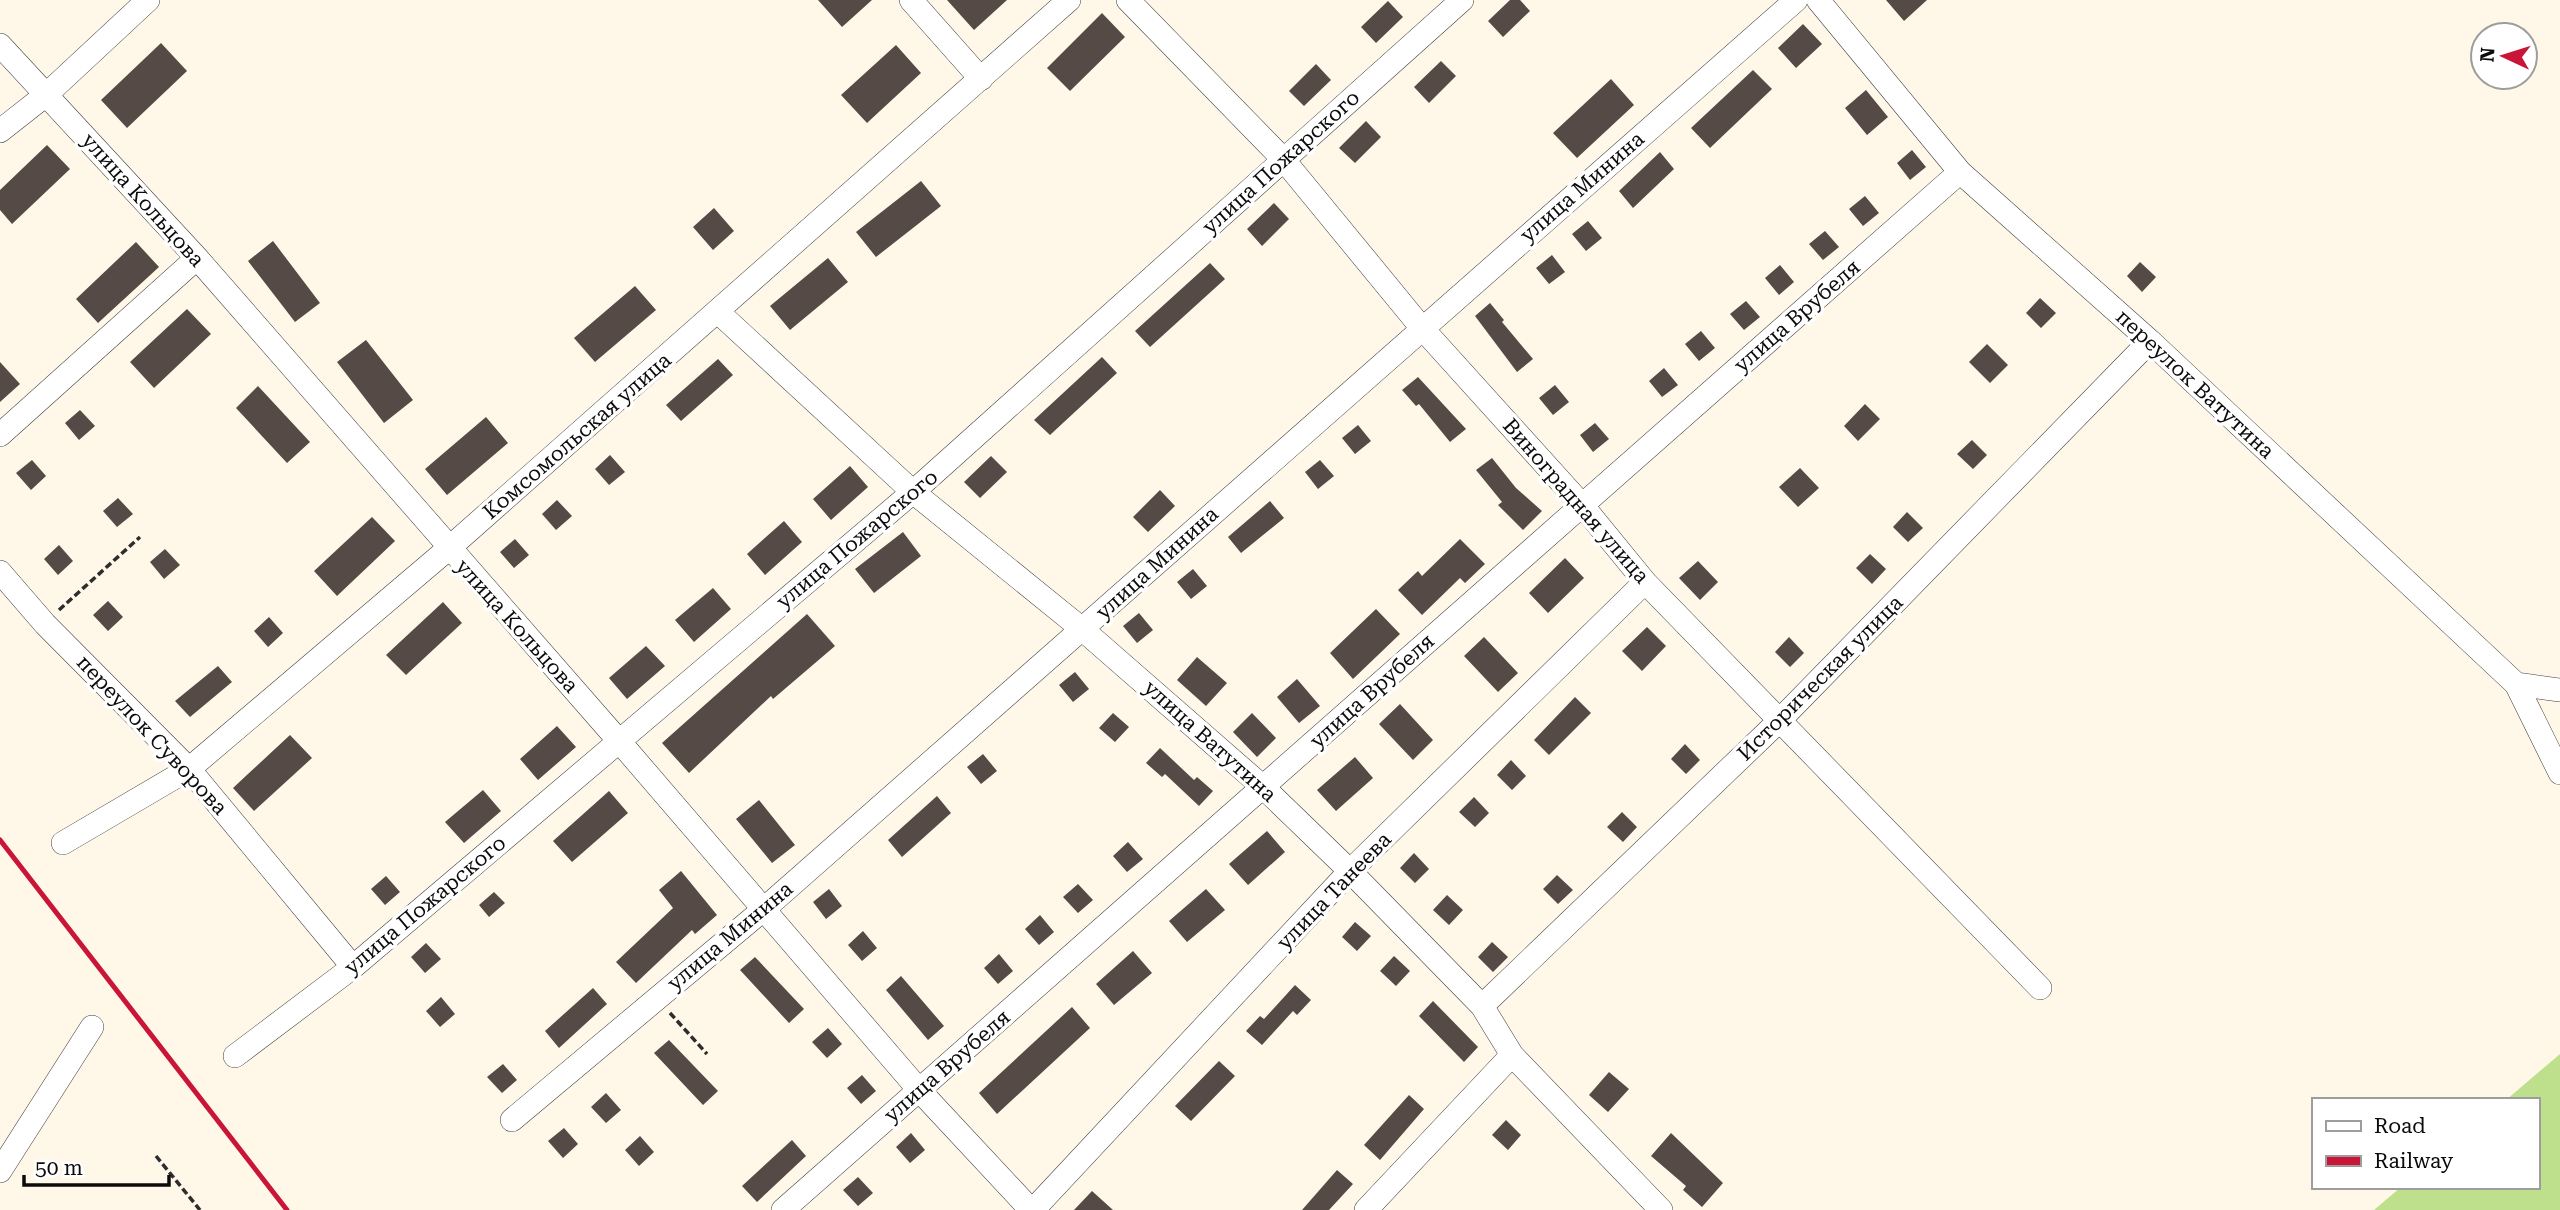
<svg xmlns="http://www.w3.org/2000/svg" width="2560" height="1210" font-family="'Roboto Serif',serif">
<rect width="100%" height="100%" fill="#fff8e9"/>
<path fill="#bee08d" d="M 2560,1054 L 2560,1210 L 2374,1210 L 2401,1187 L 2537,1187 L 2537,1100 L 2506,1100 Z"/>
<path fill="#554a46" d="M 818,0 L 872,0 L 842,27 Z
M 947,0 L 1007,0 L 974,30 Z
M 1510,0 L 1520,0 L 1530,11 L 1503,37 L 1488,21 Z
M 1886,0 L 1927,0 L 1904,21 Z
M 1388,1 L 1403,17 L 1376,43 L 1361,27 Z
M 1102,13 L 1125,37 L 1070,91 L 1047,68 Z
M 1803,24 L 1822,44 L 1796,68 L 1778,48 Z
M 161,43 L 187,71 L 127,128 L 101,100 Z
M 896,45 L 921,73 L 867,123 L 841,95 Z
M 1441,61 L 1456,76 L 1429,103 L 1414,87 Z
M 1316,64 L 1331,80 L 1304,106 L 1289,91 Z
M 1753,70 L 1772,89 L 1710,148 L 1691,128 Z
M 1611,79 L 1634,105 L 1577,158 L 1553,133 Z
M 1866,90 L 1888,117 L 1867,135 L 1845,108 Z
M 1366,121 L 1381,137 L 1355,163 L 1339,148 Z
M 47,145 L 70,169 L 12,224 L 0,210 L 0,190 Z
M 1912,150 L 1926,167 L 1910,180 L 1897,163 Z
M 1660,152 L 1674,169 L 1633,208 L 1619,191 Z
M 921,181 L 941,206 L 876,257 L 856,232 Z
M 1865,196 L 1879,213 L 1863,226 L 1849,209 Z
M 1274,203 L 1289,219 L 1262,246 L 1247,229 Z
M 714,208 L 734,231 L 713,250 L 693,227 Z
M 1588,221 L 1602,238 L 1586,251 L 1572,234 Z
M 1825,231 L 1839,247 L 1823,260 L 1809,244 Z
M 273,241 L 320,303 L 295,322 L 248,261 Z
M 136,242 L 159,267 L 98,323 L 76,299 Z
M 1552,255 L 1565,272 L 1549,284 L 1536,268 Z
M 828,258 L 848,282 L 790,330 L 770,306 Z
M 2140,262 L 2156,277 L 2142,292 L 2127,276 Z
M 1210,263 L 1225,279 L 1150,347 L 1135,331 Z
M 1780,265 L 1794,282 L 1779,295 L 1765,278 Z
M 635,286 L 656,310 L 595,362 L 574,338 Z
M 2040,298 L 2056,313 L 2041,328 L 2026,313 Z
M 1746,301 L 1760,317 L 1744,330 L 1730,314 Z
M 1490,303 L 1504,320 L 1502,322 L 1533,359 L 1517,372 L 1475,316 Z
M 187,309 L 211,334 L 154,388 L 130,362 Z
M 1701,331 L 1715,348 L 1699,361 L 1685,344 Z
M 366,340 L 413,400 L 384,423 L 337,362 Z
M 1987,344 L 2008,365 L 1990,383 L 1969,362 Z
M 1102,357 L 1117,373 L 1050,435 L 1034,420 Z
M 718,359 L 733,375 L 681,421 L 666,405 Z
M 0,362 L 20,384 L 0,402 Z
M 1664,368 L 1678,385 L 1662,397 L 1649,381 Z
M 1418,377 L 1466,429 L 1450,442 L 1419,404 L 1416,406 L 1402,390 Z
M 1555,385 L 1569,402 L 1553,415 L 1539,398 Z
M 258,386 L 310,442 L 287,463 L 236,408 Z
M 1865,404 L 1880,419 L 1858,441 L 1844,426 Z
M 80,410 L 95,426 L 79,440 L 65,423 Z
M 486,417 L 508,443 L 447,495 L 425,469 Z
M 1595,423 L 1609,439 L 1593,452 L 1580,435 Z
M 1358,425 L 1371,441 L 1355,454 L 1342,438 Z
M 1972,440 L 1987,455 L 1973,469 L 1957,454 Z
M 610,455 L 625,472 L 609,485 L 595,469 Z
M 991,456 L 1007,472 L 980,498 L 964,482 Z
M 1492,458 L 1516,488 L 1542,511 L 1523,530 L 1498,505 L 1502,502 L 1476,470 Z
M 32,460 L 46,476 L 31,490 L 16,473 Z
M 1320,460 L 1334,476 L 1318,489 L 1305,472 Z
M 850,466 L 868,487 L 831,520 L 813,499 Z
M 1800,468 L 1819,488 L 1798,507 L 1779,487 Z
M 1160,490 L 1175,506 L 1148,532 L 1133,517 Z
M 118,498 L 133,514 L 117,527 L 103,511 Z
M 557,500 L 572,516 L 556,530 L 542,514 Z
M 1270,501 L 1284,518 L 1241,553 L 1228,537 Z
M 1907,512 L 1923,528 L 1908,542 L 1893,527 Z
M 372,517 L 395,541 L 337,596 L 314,571 Z
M 784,521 L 802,542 L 765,575 L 747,554 Z
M 903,532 L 921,556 L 874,593 L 855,569 Z
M 515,539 L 529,555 L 514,568 L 500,552 Z
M 1460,539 L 1485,564 L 1465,583 L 1460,578 L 1422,615 L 1398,590 L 1418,571 L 1422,576 Z
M 59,545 L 73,561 L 58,575 L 44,559 Z
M 165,549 L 180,565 L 164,579 L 150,562 Z
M 1870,554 L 1886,569 L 1872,584 L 1856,568 Z
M 1565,558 L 1584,578 L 1548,613 L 1529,593 Z
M 1698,561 L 1718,582 L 1700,600 L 1679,578 Z
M 1193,569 L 1207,586 L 1191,599 L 1177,582 Z
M 713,588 L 731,609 L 694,642 L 675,620 Z
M 108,601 L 123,617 L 108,631 L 93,615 Z
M 443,602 L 462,623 L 406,675 L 386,655 Z
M 1376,609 L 1400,634 L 1353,679 L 1330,653 Z
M 1139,613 L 1153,630 L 1137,643 L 1123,626 Z
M 807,614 L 835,646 L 773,699 L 771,696 L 689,773 L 662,743 Z
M 269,617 L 283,633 L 268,647 L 254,631 Z
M 1647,627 L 1666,646 L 1642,671 L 1622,651 Z
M 1484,637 L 1518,673 L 1498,692 L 1464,656 Z
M 1789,637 L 1804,653 L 1790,667 L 1775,652 Z
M 646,646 L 665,666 L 627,699 L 609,678 Z
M 1197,657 L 1227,683 L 1206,706 L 1177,680 Z
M 218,666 L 232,682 L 190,717 L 175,701 Z
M 1075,672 L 1089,689 L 1073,702 L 1059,685 Z
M 1297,679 L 1320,706 L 1299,723 L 1277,697 Z
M 1575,697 L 1591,713 L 1549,755 L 1534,740 Z
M 1400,704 L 1433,740 L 1413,760 L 1379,724 Z
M 1113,713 L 1129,727 L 1115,742 L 1099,728 Z
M 1252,713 L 1276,738 L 1257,757 L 1233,732 Z
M 557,726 L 576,747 L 538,780 L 520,759 Z
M 290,735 L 312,758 L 254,811 L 233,788 Z
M 1685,744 L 1700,760 L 1686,774 L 1671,759 Z
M 1160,748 L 1194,780 L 1197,777 L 1213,791 L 1199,806 L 1165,774 L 1162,777 L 1146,763 Z
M 983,754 L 997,771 L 981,784 L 967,767 Z
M 1355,757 L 1373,778 L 1336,811 L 1317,790 Z
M 1511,760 L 1526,776 L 1512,790 L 1497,775 Z
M 483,790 L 501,811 L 464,843 L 445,822 Z
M 609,791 L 628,813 L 572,862 L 553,841 Z
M 937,796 L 951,813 L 902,857 L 888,840 Z
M 1474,797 L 1489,813 L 1475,827 L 1459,812 Z
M 759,800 L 795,845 L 772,863 L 736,819 Z
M 1622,812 L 1637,827 L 1623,842 L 1607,827 Z
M 1267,831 L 1285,852 L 1248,885 L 1229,864 Z
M 1128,842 L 1143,859 L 1127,872 L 1113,856 Z
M 1414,853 L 1429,869 L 1415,883 L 1400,868 Z
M 681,871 L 717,915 L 695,934 L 692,930 L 636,983 L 616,962 L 673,908 L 659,890 Z
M 1557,875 L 1573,890 L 1558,904 L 1543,889 Z
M 386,876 L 400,892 L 385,905 L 371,889 Z
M 1078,884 L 1093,900 L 1078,913 L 1063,897 Z
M 829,889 L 842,906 L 826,919 L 813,902 Z
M 1206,889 L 1225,910 L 1187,942 L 1169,921 Z
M 494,892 L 505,903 L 489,917 L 479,905 Z
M 1447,895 L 1463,910 L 1449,925 L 1433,910 Z
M 1040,915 L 1054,932 L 1039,945 L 1025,929 Z
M 1355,922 L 1371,936 L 1357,951 L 1342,937 Z
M 863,931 L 877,948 L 862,961 L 848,945 Z
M 1492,942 L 1508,957 L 1493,972 L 1478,957 Z
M 426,943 L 441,959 L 425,973 L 411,957 Z
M 1133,951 L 1152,973 L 1114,1005 L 1096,984 Z
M 999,954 L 1013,971 L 998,984 L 984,968 Z
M 1394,956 L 1410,971 L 1396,986 L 1380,971 Z
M 755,957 L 804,1009 L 789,1023 L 740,970 Z
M 901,976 L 944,1026 L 928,1040 L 886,990 Z
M 1295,985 L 1311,1000 L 1297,1015 L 1293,1011 L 1262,1045 L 1246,1031 L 1260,1016 L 1264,1019 Z
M 593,988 L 607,1004 L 559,1048 L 545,1031 Z
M 441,997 L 455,1014 L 440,1027 L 426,1011 Z
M 1433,1001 L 1478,1047 L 1464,1062 L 1419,1016 Z
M 1072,1007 L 1090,1028 L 997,1114 L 979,1093 Z
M 828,1028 L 842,1044 L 827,1058 L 812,1042 Z
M 669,1040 L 718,1091 L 703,1105 L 654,1053 Z
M 1219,1061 L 1235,1076 L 1191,1121 L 1175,1106 Z
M 503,1064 L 517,1080 L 502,1093 L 487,1077 Z
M 1609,1072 L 1629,1089 L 1608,1112 L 1589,1095 Z
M 862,1075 L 876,1091 L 861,1104 L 847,1088 Z
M 606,1093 L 621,1110 L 606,1123 L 591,1107 Z
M 1409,1095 L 1424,1109 L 1380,1160 L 1364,1145 Z
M 1506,1120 L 1521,1135 L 1508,1150 L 1492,1135 Z
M 564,1128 L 578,1144 L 563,1158 L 548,1141 Z
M 911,1133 L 925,1150 L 910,1163 L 896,1147 Z
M 1671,1133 L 1723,1183 L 1702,1207 L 1683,1190 L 1686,1186 L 1651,1156 Z
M 640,1136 L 654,1152 L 639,1166 L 625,1150 Z
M 792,1140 L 806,1156 L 757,1202 L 742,1186 Z
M 1337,1170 L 1353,1184 L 1329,1210 L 1302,1210 Z
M 858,1177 L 873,1193 L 858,1206 L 843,1190 Z
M 1092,1191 L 1113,1210 L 1074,1210 Z"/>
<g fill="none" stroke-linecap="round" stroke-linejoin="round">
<defs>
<path id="street" d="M 911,0 L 981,79
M 1128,0 L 1283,159 L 1421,327 L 1582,505 L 1645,582 L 2040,988
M 1818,0 L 1960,172 L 2150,341 L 2516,684 L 2560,773
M 0,45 L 197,258 L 619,741 L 920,1091 L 1031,1210
M 0,131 L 47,94 L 148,0
M 718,312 L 913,492 L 1082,629 L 1263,787 L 1350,871 L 1482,1006 L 1512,1055 L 1661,1210
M 0,435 L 197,258
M 0,572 L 45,624 L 189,769 L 353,967
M 2516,684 L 2560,690
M 63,843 L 189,769 L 448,549 L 1069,0
M 1482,1006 L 1778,722 L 2150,341
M 235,1056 L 353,967 L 913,492 L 1462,0
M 512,1120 L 764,909 L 1796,0
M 0,1171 L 92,1027
M 783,1210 L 1960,172
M 1033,1210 L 1350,871 L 1645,582
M 1366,1210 L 1512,1055"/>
</defs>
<use href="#street" stroke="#3e3e3e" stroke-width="24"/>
<path stroke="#2d2d2d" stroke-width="3.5" stroke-dasharray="7 3.5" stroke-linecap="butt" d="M 59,610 L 140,537
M 670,1013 L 707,1054
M 156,1156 L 200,1210"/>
<use href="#street" stroke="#fff" stroke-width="23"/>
<path stroke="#c91538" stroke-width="5" d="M 0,840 L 287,1210"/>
</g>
<g text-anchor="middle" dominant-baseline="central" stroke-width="7" stroke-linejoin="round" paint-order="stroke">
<g font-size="21" fill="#0b0b0b" stroke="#fff">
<text transform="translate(1281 162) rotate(-42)">улица Пожарского</text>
<text transform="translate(1582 187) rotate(-41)">улица Минина</text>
<text transform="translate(143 200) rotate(48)">улица Кольцова</text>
<text transform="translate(1797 316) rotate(-41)">улица Врубеля</text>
<text transform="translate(2195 384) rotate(43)">переулок Ватутина</text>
<text transform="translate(577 436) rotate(-41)">Комсомольская улица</text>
<text transform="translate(1576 501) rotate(49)">Виноградная улица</text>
<text transform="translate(857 539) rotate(-40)">улица Пожарского</text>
<text transform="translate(1157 563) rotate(-42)">улица Минина</text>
<text transform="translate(517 626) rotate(48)">улица Кольцова</text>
<text transform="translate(1820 678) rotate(-45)">Историческая улица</text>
<text transform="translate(1372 691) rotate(-42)">улица Врубеля</text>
<text transform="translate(152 735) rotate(47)">переулок Суворова</text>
<text transform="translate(1210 741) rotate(42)">улица Ватутина</text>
<text transform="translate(1334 891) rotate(-46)">улица Танеева</text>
<text transform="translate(425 905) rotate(-40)">улица Пожарского</text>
<text transform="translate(730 936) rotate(-40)">улица Минина</text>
<text transform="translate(947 1066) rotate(-41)">улица Врубеля</text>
</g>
</g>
<rect x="2312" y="1098" width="228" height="91" fill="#ffffff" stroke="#9d9d9d" stroke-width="2"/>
<rect x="2326" y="1121" width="35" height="10" fill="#ffffff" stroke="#9d9d9d" stroke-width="2"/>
<text x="2374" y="1133" font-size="21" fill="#0b0b0b">Road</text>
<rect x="2326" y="1156" width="35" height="10" fill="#c91538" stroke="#9d9d9d" stroke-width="2"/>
<text x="2374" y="1168" font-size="21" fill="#0b0b0b">Railway</text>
<g transform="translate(2504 56) rotate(274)"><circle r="33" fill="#ffffff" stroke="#9d9d9d" stroke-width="2"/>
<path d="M0-5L12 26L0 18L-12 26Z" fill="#c91538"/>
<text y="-10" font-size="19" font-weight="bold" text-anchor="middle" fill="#0b0b0b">N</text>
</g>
<path d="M24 1175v10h145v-10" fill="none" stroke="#0b0b0b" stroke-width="3.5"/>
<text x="35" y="1175" font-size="21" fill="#0b0b0b" stroke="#ffffff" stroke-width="5" paint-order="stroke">50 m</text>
</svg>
